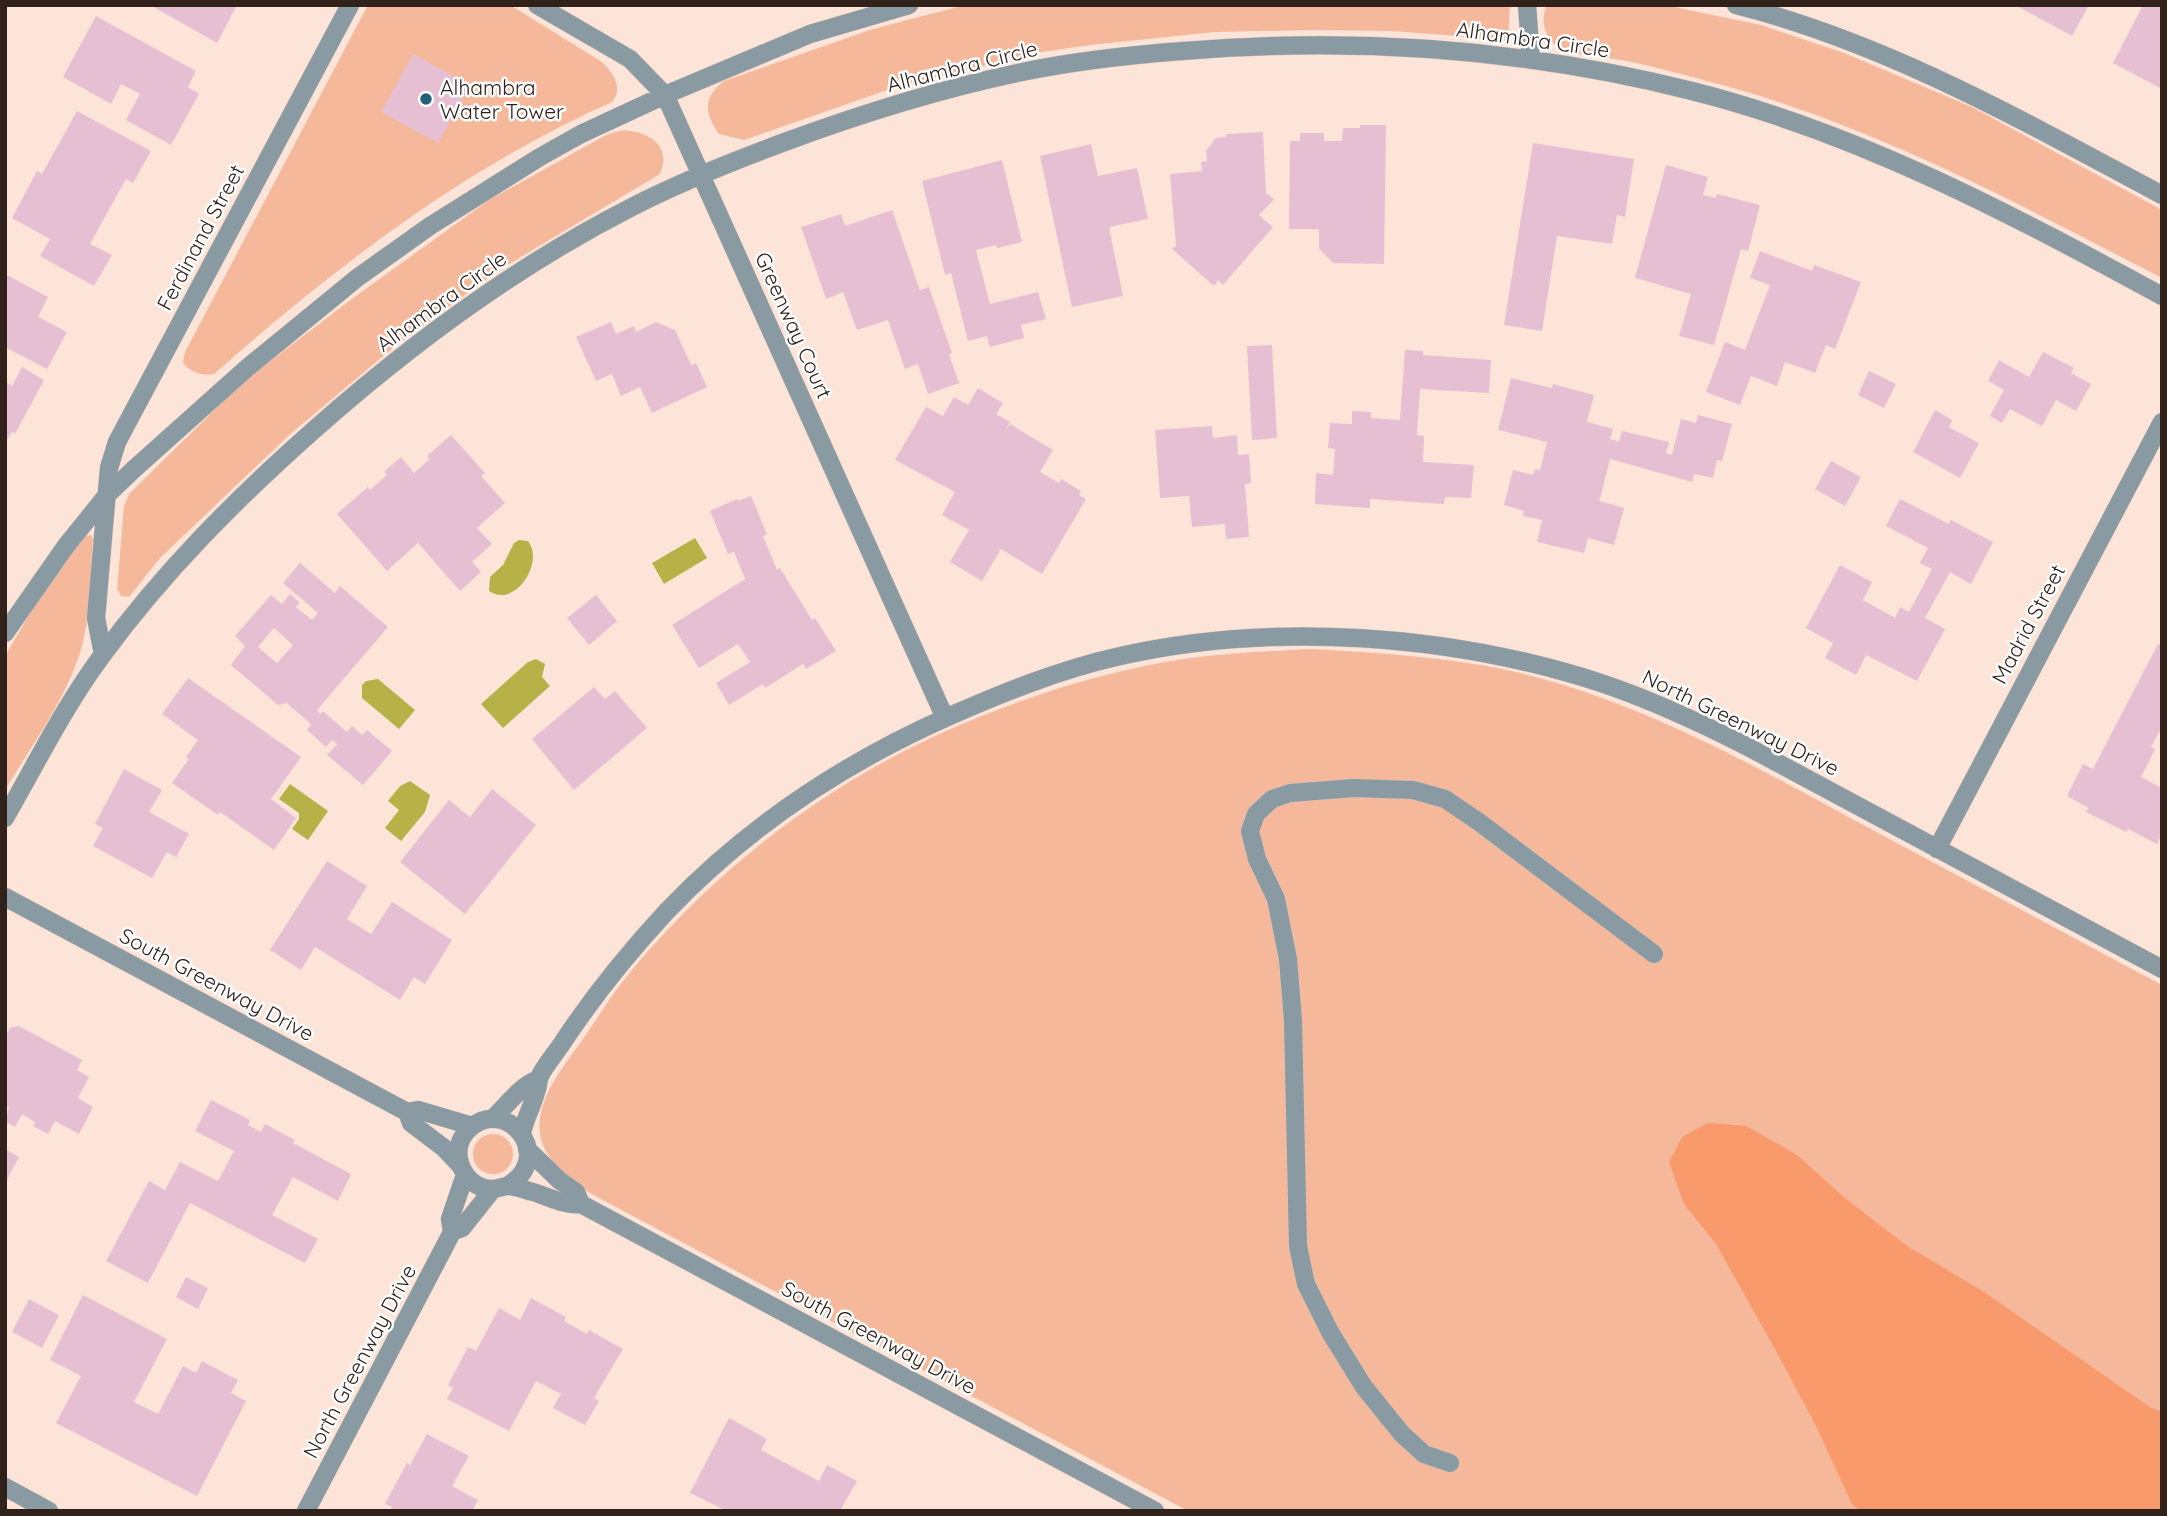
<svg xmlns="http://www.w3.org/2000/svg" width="2167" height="1516" font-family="Quicksand,sans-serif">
<rect width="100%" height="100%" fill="#fde4d9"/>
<path fill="#f5b89b" d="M 368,5 L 510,5 L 602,62 C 613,73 624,87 612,102 C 464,168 335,267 214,374 C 201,376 192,373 183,363 L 185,352 Z
M 965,5 L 1510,5 L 1508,38 L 1504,42 L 1470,37 L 1392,31 L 1313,30 L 1215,32 L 1090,45 L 1036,53 L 890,89 L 744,140 L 719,134 C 704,113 703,97 724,81 L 873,29 Z
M 1547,5 L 1665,5 L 1761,25 L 1844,53 L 1972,107 L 2162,210 L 2162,278 C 2014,202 1866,121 1703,80 C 1674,72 1645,64 1615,59 C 1598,56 1574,56 1558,47 C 1544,38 1540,19 1547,5 Z
M 623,130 C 649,132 672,145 660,174 L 499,270 L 394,347 L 288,436 L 160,558 L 129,597 L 121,596 L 117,589 L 124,506 L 129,494 L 242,383 L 349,301 L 489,200 L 606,135 Z
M 91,535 L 93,539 C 90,572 91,609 83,642 C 69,696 33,743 5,790 L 5,656 L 39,598 L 66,559 L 86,536 Z
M 1312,649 C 1380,653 1449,657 1516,672 C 1638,701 1746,761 1854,820 C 1957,875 2059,930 2162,985 L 2162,1511 L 1188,1511 L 599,1198 C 576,1185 549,1167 541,1139 C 532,1103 564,1066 583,1039 C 599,1016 614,991 632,970 C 717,868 825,785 946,731 C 1023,697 1107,670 1190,658 C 1231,653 1271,651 1312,649 Z
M473 1154a20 20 0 1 1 40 0a20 20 0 1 1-40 0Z"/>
<path fill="#f89a6c" d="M 1708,1123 L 1746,1126 L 1797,1155 L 1845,1198 L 1907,1246 L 1984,1292 L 2151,1408 L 2162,1412 L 2162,1511 L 1860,1511 L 1852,1504 L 1814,1422 L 1776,1351 L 1716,1244 L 1684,1204 L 1669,1162 L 1682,1137 Z"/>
<path fill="#b7b247" d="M 695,538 L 707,558 L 664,584 L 652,563 Z
M 519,540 L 528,541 C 545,562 515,609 489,591 L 490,577 L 503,565 L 514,543 Z
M 536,659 L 545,664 L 542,677 L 550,686 L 503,728 L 481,704 L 528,662 Z
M 378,679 L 415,710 L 399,729 L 362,698 L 362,685 L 366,681 Z
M 410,781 L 430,795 L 425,812 L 401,841 L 385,828 L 399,810 L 388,801 L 400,786 Z
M 290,784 L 328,811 L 308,840 L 292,829 L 299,819 L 299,813 L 279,799 Z"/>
<path fill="#e6bfd3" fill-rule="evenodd" d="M 150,5 L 237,5 L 217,43 Z
M 2015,5 L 2089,5 L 2072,36 Z
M 2143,5 L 2162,6 L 2162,89 L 2113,63 Z
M 96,16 L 196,71 L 188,87 L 199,94 L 171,145 L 126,120 L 140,94 L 121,84 L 111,104 L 63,77 Z
M 413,54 L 470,85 L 438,143 L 381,112 Z
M 77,111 L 151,151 L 133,183 L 126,179 L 90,244 L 112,255 L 94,286 L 40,256 L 50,239 L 12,218 L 37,171 L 42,174 Z
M 1360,125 L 1386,125 L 1384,264 L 1333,263 L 1319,248 L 1319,229 L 1289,229 L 1290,141 L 1300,141 L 1300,133 L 1324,133 L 1324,141 L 1342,141 L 1343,128 L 1360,128 Z
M 1263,132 L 1266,193 L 1274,199 L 1259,215 L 1273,227 L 1223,285 L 1218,280 L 1214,286 L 1172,249 L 1176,246 L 1170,174 L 1202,171 L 1201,162 L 1207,161 L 1206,151 L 1216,138 L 1226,137 L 1226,134 Z
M 1533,143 L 1634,159 L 1625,217 L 1617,215 L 1612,244 L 1557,236 L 1542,331 L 1504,325 Z
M 1091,144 L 1098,176 L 1137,168 L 1148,219 L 1109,227 L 1123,296 L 1072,307 L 1040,156 Z
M 1002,160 L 1022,242 L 997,248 L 996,245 L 976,250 L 990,304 L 1038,292 L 1046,319 L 1021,325 L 1024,338 L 990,347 L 987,336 L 968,341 L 951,273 L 945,275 L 922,181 Z
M 1666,165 L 1708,177 L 1703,195 L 1716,198 L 1717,194 L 1760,205 L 1748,251 L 1741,249 L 1714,345 L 1679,336 L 1691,294 L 1635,278 Z
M 892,210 L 920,290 L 929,287 L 952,353 L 949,354 L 959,383 L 928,394 L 918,364 L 905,369 L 888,320 L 857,330 L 843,292 L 826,299 L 801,227 L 841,214 L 845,226 Z
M 1760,251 L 1812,271 L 1814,265 L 1861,282 L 1835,349 L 1826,345 L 1815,373 L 1785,362 L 1777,386 L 1751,376 L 1740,405 L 1706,392 L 1725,342 L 1745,350 L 1770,285 L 1750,278 Z
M 5,274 L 48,297 L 38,317 L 67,332 L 47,369 L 5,347 Z
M 611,322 L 616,334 L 634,326 L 636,332 L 656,322 L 675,330 L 691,365 L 696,363 L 707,387 L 652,413 L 640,387 L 621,396 L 612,374 L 596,381 L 576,337 Z
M 1272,345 L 1277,438 L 1252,440 L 1247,346 Z
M 1405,350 L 1423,351 L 1423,355 L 1491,360 L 1489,393 L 1420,389 L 1417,435 L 1424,436 L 1423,462 L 1474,465 L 1471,498 L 1445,497 L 1444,504 L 1370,499 L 1370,508 L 1315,504 L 1316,473 L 1333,475 L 1335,449 L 1328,448 L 1330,423 L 1352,424 L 1352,411 L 1371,412 L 1371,418 L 1400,420 Z
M 2043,352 L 2074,368 L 2071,373 L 2091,384 L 2076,411 L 2056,400 L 2042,426 L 2010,409 L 2002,423 L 1990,416 L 2004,390 L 1988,381 L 1999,360 L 2029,377 Z
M 22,367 L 44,380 L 15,434 L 12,432 L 5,443 L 5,382 L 12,386 Z
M 1869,371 L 1896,384 L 1884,408 L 1858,395 Z
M 1511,378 L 1552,388 L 1553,384 L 1594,395 L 1587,422 L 1613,429 L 1610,439 L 1619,442 L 1622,431 L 1669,442 L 1666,453 L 1672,455 L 1681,419 L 1696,423 L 1698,415 L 1732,424 L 1722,461 L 1717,460 L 1713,478 L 1694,474 L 1692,482 L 1610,459 L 1600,499 L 1598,498 L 1600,501 L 1624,508 L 1614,545 L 1588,538 L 1584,553 L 1537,542 L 1542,520 L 1523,516 L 1524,511 L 1504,505 L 1513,470 L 1533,475 L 1535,469 L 1540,470 L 1547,442 L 1498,430 Z
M 978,388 L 1003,403 L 996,414 L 1010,422 L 1004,432 L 1010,424 L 1053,450 L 1040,472 L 1059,483 L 1061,479 L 1081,491 L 1079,495 L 1086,499 L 1042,574 L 1001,549 L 982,581 L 950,562 L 969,530 L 942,515 L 955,492 L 895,460 L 926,407 L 943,416 L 954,397 L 968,405 Z
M 1935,410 L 1952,420 L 1949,427 L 1979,443 L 1960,478 L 1913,452 Z
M 1212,426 L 1213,438 L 1237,435 L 1238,455 L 1249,454 L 1251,483 L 1245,484 L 1249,537 L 1226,539 L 1225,524 L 1192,527 L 1189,496 L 1160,498 L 1155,430 Z
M 451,435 L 485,473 L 481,476 L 505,503 L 477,528 L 492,544 L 472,562 L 481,572 L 460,591 L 418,543 L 387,571 L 337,514 L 368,487 L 370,490 L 387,475 L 384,472 L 401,457 L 414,473 L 430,459 L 427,456 Z
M 1831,461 L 1861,477 L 1845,506 L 1815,489 Z
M 751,496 L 767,534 L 763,536 L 777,570 L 780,568 L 812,620 L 815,618 L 836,651 L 806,669 L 803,664 L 765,688 L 763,684 L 729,705 L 716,683 L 750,662 L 738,644 L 699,668 L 672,625 L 745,579 L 734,552 L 728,554 L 710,511 L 737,499 L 738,501 Z
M 1900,499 L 1949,524 L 1951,520 L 1993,542 L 1971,584 L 1950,572 L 1925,618 L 1945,629 L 1917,681 L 1866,655 L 1856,675 L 1825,658 L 1833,643 L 1806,628 L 1840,565 L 1872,582 L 1863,600 L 1895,618 L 1900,607 L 1909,612 L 1932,569 L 1920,563 L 1928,548 L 1886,526 Z
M 300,563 L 335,593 L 340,586 L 388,627 L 317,710 L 321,714 L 323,711 L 347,732 L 352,726 L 362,735 L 367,730 L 392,751 L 363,785 L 327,755 L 337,744 L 332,740 L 326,747 L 307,730 L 311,724 L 290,706 L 287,703 L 278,705 L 231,665 L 245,646 L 235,636 L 271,595 L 282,604 L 290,594 L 300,603 L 296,607 L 312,620 L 318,613 L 283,583 ZM 274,628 L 293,645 L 277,663 L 258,647 Z
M 596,595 L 617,621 L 589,645 L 567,618 Z
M 2158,644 L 2162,646 L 2162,727 L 2151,747 L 2155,749 L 2141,777 L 2162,788 L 2162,835 L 2157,844 L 2128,829 L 2126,832 L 2086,812 L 2089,808 L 2067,796 L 2083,764 L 2093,769 Z
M 188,678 L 301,757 L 271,799 L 296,818 L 274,850 L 220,812 L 218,815 L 172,783 L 189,759 L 186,757 L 198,740 L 162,714 Z
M 594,687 L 605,699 L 615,691 L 647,728 L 574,790 L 532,739 Z
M 124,769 L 162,790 L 149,812 L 189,834 L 176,857 L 167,852 L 152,878 L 93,846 L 103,828 L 95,824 Z
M 492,789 L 536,825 L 465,914 L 400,862 L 449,800 L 470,817 Z
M 327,861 L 367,886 L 347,919 L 371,934 L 392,902 L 452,940 L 425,984 L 414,977 L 400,1000 L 315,947 L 301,970 L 270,950 Z
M 19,1026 L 82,1060 L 77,1070 L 89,1077 L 78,1098 L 93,1107 L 79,1134 L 55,1121 L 48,1134 L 33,1126 L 35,1122 L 22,1114 L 15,1127 L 5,1121 L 9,1107 L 5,1105 L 5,1036 L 10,1028 Z
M 211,1100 L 250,1120 L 248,1125 L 261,1132 L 265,1124 L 295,1140 L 293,1143 L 351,1174 L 338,1201 L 293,1177 L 272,1215 L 318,1239 L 305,1263 L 190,1203 L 148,1283 L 106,1261 L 149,1181 L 165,1190 L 180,1162 L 218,1181 L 234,1151 L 195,1131 Z
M 5,1149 L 19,1157 L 5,1183 Z
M 186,1277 L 208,1288 L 198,1309 L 176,1297 Z
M 83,1295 L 167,1339 L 134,1402 L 158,1414 L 183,1366 L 196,1373 L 202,1361 L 238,1380 L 231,1393 L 246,1401 L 197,1496 L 56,1423 L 81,1376 L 50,1360 Z
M 531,1298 L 566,1317 L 564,1321 L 587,1334 L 589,1330 L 623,1349 L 594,1398 L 599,1401 L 585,1425 L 553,1408 L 561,1394 L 536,1381 L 509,1431 L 447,1399 L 453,1388 L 448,1385 L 468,1347 L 476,1351 L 499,1308 L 520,1320 Z
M 29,1299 L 59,1315 L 42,1348 L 12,1332 Z
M 729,1418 L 767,1439 L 761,1450 L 819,1481 L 827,1465 L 857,1481 L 840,1511 L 727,1511 L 690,1493 Z
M 427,1434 L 469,1456 L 452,1486 L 478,1500 L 472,1511 L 390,1511 L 392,1507 L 385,1504 L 407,1463 L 410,1465 Z"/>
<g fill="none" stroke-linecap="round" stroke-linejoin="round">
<defs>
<path id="minor" d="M 537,5 L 630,59 L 665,95 L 945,718
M 1527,5 L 1531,60
M 1736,5 C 1887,43 2025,122 2162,195
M 5,633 L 66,546 L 107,495 L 133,470 L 247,368 L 357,278 L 430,226 L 540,157 L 581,134 L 665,95 L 810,34 L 909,5
M 103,654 L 96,618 L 109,468 L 117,442 L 350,5
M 5,818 C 36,764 64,707 101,657 C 163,572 236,499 315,429 C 412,343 516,266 632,207 C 680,182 731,162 782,143 C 860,114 940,89 1022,72 C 1075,61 1129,55 1183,51 C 1354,37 1526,49 1692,91 C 1859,133 2011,214 2162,296
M 1937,849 L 2162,422
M 5,897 L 407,1112 L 418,1110 L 472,1126
M 407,1112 L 411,1123 L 444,1148 L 460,1165
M 492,1119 C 508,1105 519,1086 539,1079
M 522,1133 C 525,1119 532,1107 536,1092 C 538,1088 538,1083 539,1078 C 544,1066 556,1053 563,1042 C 594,995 629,952 667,911 C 748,826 845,762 952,715 C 1005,692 1059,670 1116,657 C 1272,621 1452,634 1604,684 C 1654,701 1703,724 1750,748 L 2162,969
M 527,1149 L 559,1180 L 576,1192 L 581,1204
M 507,1186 C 558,1157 505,1093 468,1130 C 460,1138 457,1148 459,1159 C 462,1175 475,1189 492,1189 C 498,1189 503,1186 508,1186 C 515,1186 523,1189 529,1191 C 547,1195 562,1206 581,1204 L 1155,1511
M 452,1232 L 462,1228 L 493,1189
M 1450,1463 L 1424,1454 L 1402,1434 L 1364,1387 L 1330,1332 L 1306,1284 L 1298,1246 L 1293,1020 L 1288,959 L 1276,899 L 1257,859 L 1250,831 L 1256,814 L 1272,799 L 1290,793 L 1354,788 L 1413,790 L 1445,799 L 1479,822 L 1654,954
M 5,1487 L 49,1511
M 306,1511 L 449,1238 L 452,1232 L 450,1219 L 465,1175"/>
</defs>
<use href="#minor" stroke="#d8c1b7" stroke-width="19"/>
<use href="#minor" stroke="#899aa2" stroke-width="18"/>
</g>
<circle fill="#236077" stroke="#fff" stroke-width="2.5" cx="426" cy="99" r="7"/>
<g text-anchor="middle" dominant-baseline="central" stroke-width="5" stroke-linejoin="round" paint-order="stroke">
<g font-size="21" fill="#30211b" stroke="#fff">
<text transform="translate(1533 39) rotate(8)">Alhambra Circle</text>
<text transform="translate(962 66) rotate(-14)">Alhambra Circle</text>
<text transform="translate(200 237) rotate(-62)">Ferdinand Street</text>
<text transform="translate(441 301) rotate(-36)">Alhambra Circle</text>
<text transform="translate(794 325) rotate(66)">Greenway Court</text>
<text transform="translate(2028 624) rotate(-62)">Madrid Street</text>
<text transform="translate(1741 722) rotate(26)">North Greenway Drive</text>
<text transform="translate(217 984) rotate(28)">South Greenway Drive</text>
<text transform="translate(879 1337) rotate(28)">South Greenway Drive</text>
<text transform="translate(359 1361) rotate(-62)">North Greenway Drive</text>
</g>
<g font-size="21" fill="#30211b" stroke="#fff" text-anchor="start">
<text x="440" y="87">Alhambra<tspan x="440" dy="24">Water Tower</tspan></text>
</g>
</g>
<rect width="2167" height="1516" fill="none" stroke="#30211b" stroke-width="14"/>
</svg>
